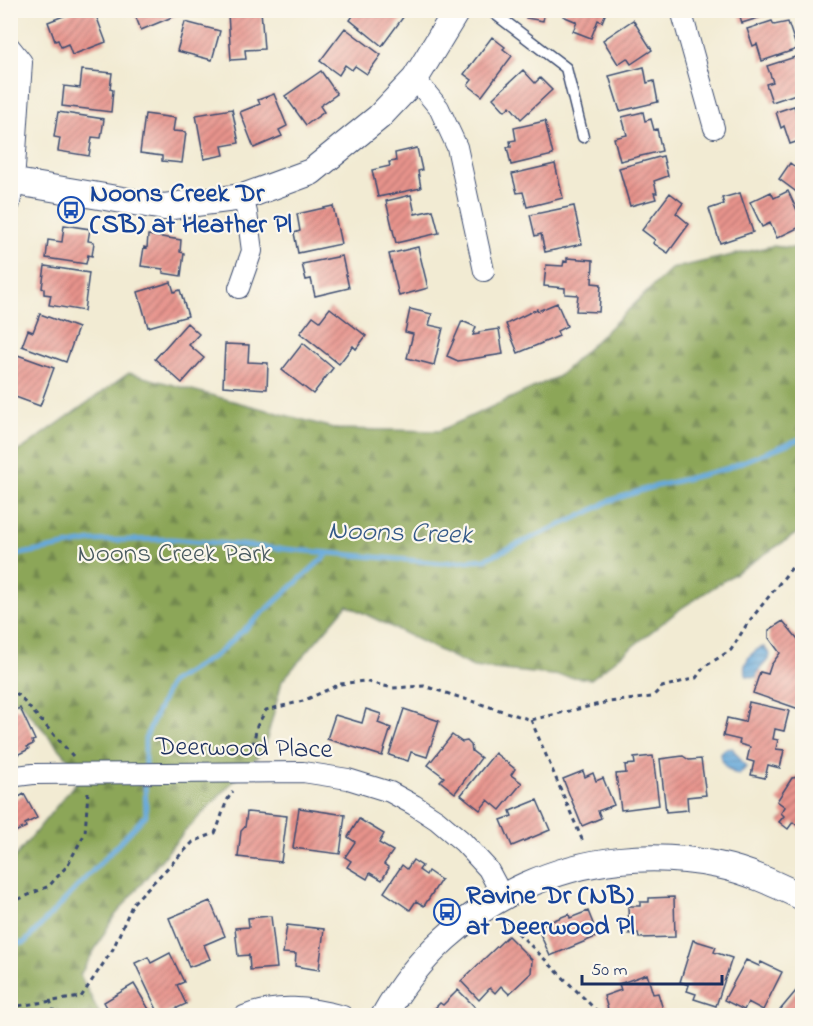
<svg xmlns="http://www.w3.org/2000/svg" width="813" height="1026" font-family="'Indie Flower',sans-serif">
<defs>
<pattern id="forest-firs" width="22" height="20" patternUnits="userSpaceOnUse" patternTransform="scale(1.5)"><rect width="22" height="20" fill="#8ca659"/><path d="M5 1l3.5 6h-7zM16 11l3.5 6h-7z" fill="#72884d"/></pattern>
<pattern id="water-rules" width="6" height="5" patternUnits="userSpaceOnUse" patternTransform="scale(1.5)"><rect width="6" height="5" fill="#66a9da"/><path d="M0 2.5h6" fill="none" stroke="#538ab4"/></pattern>
<pattern id="building-hatch" width="6" height="6" patternUnits="userSpaceOnUse" patternTransform="scale(1.5)"><rect width="6" height="6" fill="#e7938b"/><path d="M-1 1l2-2M0 6l6-6M5 7l2-2" fill="none" stroke="#ba7875"/></pattern>
</defs>
<rect width="100%" height="100%" fill="#fbf7ec"/>
<filter id="ink" filterUnits="userSpaceOnUse"><feTurbulence type="fractalNoise" baseFrequency=".0167" numOctaves="2"/><feDisplacementMap in="SourceGraphic" scale="12" xChannelSelector="R" yChannelSelector="G"/><feConvolveMatrix kernelMatrix="1 2 1 2 8 2 1 2 1" color-interpolation-filters="sRGB"/></filter>
<filter id="wash" filterUnits="userSpaceOnUse"><feTurbulence type="fractalNoise" baseFrequency=".008" numOctaves="4" result="noise"/><feDisplacementMap in="SourceGraphic" scale="24" xChannelSelector="R" yChannelSelector="G"/><feGaussianBlur stdDeviation="1.35" result="paint"/><feColorMatrix in="noise" values="0 0 0 0 0 0 0 0 0 0 0 0 0 0 0 0 0 1.4 0 .05"/><feComposite in="paint" operator="in"/></filter>
<g filter="url(#wash)">
<rect width="100%" height="100%" fill="#f2ebd3"/>
<path fill="url(#forest-firs)" stroke="#546a5c" stroke-width="1.5" d="M 772,246 L 802,249 L 802,530 L 683,607 L 591,679 L 473,667 L 347,605 L 282,681 L 264,750 L 186,830 L 113,918 L 80,975 L 100,1015 L 11,1015 L 11,862 L 82,775 L 21,704 L 11,698 L 10,455 L 22,449 L 129,373 L 337,429 L 439,431 L 559,376 L 671,269 Z"/>
<path fill="url(#water-rules)" stroke="#406c9c" stroke-width="1.5" d="M 764,647 L 770,655 C 767,665 759,665 756,677 L 747,676 C 739,666 753,649 764,647 Z
M 732,748 L 746,767 L 739,775 C 728,771 722,765 720,754 L 725,749 Z"/>
<g fill="none" stroke-linecap="round" stroke-linejoin="round">
<path stroke="#66a9da" stroke-width="5" d="M 10,556 L 92,541 L 171,539 L 442,563 L 485,559 L 589,512 L 609,501 L 649,488 L 725,469 L 802,438
M 145,769 L 145,739 L 170,683 L 216,655 L 329,553
M 10,943 L 24,943 L 146,815 L 145,779"/>
</g>
<g id="blocks">
<path fill="url(#building-hatch)" d="M 79,10 L 94,10 L 106,42 L 72,55 L 68,44 L 61,47 L 58,40 L 55,41 L 48,22 Z
M 133,10 L 175,10 L 177,15 L 141,30 Z
M 232,10 L 261,10 L 264,49 L 245,50 L 246,59 L 231,60 L 228,14 L 232,14 Z
M 357,10 L 396,10 L 404,16 L 382,46 L 350,20 Z
M 519,10 L 545,10 L 543,21 L 526,18 L 527,13 Z
M 565,10 L 607,10 L 602,22 L 598,20 L 591,38 L 573,31 L 577,22 L 563,16 Z
M 738,10 L 779,10 L 780,11 L 742,23 Z
M 633,20 L 652,50 L 631,64 L 627,58 L 618,64 L 603,40 Z
M 772,21 L 774,25 L 788,22 L 797,49 L 762,61 L 757,44 L 753,46 L 747,29 Z
M 185,22 L 220,31 L 212,60 L 177,51 Z
M 345,28 L 381,55 L 367,74 L 355,66 L 352,70 L 345,65 L 339,75 L 320,61 Z
M 492,37 L 505,47 L 503,49 L 512,56 L 482,96 L 468,85 L 472,80 L 464,74 Z
M 801,55 L 802,92 L 772,102 L 766,84 L 773,82 L 767,66 Z
M 644,67 L 647,83 L 654,81 L 658,102 L 620,111 L 609,76 Z
M 82,70 L 112,73 L 110,89 L 113,90 L 111,112 L 62,106 L 64,86 L 80,88 Z
M 523,70 L 535,83 L 540,78 L 552,90 L 521,119 L 510,106 L 505,111 L 493,98 Z
M 321,71 L 337,94 L 320,106 L 324,112 L 306,125 L 285,96 Z
M 274,94 L 287,126 L 279,130 L 282,136 L 254,148 L 240,112 L 260,104 L 258,100 Z
M 794,106 L 796,111 L 802,109 L 802,140 L 790,144 L 784,126 L 781,128 L 776,112 Z
M 232,109 L 239,143 L 222,146 L 224,155 L 204,159 L 196,115 Z
M 58,112 L 104,119 L 101,138 L 92,137 L 89,156 L 58,151 L 60,138 L 54,137 Z
M 643,112 L 645,121 L 651,119 L 654,130 L 657,129 L 662,151 L 620,161 L 614,138 L 627,135 L 622,117 Z
M 145,114 L 175,118 L 173,131 L 186,132 L 182,163 L 162,161 L 162,156 L 140,153 Z
M 545,121 L 553,155 L 511,165 L 507,147 L 511,147 L 510,141 L 516,140 L 514,128 Z
M 417,148 L 422,170 L 418,171 L 421,188 L 378,197 L 372,170 L 390,166 L 389,162 L 396,161 L 395,153 Z
M 663,156 L 668,176 L 654,181 L 657,193 L 654,193 L 656,199 L 630,206 L 619,168 Z
M 790,163 L 802,172 L 802,196 L 779,179 Z
M 555,164 L 563,198 L 527,207 L 523,192 L 517,193 L 512,174 Z
M 788,191 L 802,221 L 802,226 L 777,238 L 770,223 L 762,227 L 750,202 L 771,192 L 774,198 Z
M 670,193 L 683,203 L 676,213 L 689,224 L 668,253 L 653,243 L 655,240 L 642,230 Z
M 740,193 L 753,232 L 720,243 L 709,209 L 724,204 L 722,198 Z
M 411,195 L 415,214 L 433,210 L 439,233 L 396,243 L 386,201 Z
M 333,206 L 341,244 L 298,253 L 294,233 L 300,231 L 297,214 Z
M 574,206 L 582,244 L 545,252 L 541,234 L 535,236 L 530,215 Z
M 64,225 L 90,229 L 88,241 L 94,242 L 92,256 L 88,255 L 86,264 L 46,258 L 48,240 L 62,242 Z
M 148,235 L 181,240 L 180,252 L 184,253 L 181,276 L 163,273 L 163,269 L 141,266 L 144,247 L 147,248 Z
M 418,247 L 428,288 L 399,296 L 389,254 Z
M 342,256 L 349,288 L 315,296 L 311,279 L 306,280 L 302,264 Z
M 567,258 L 593,260 L 592,283 L 601,284 L 599,312 L 576,311 L 578,295 L 565,294 L 565,288 L 544,286 L 546,265 L 563,266 L 564,261 L 567,262 Z
M 45,266 L 89,273 L 84,311 L 49,305 L 51,295 L 44,294 L 44,289 L 42,288 Z
M 171,282 L 174,292 L 180,290 L 188,316 L 148,327 L 138,292 Z
M 557,303 L 567,326 L 557,331 L 559,336 L 518,353 L 506,324 L 537,309 L 538,311 Z
M 330,308 L 366,336 L 356,349 L 353,346 L 339,364 L 300,333 L 313,316 L 320,321 Z
M 410,309 L 432,314 L 429,325 L 443,328 L 434,365 L 407,358 L 413,334 L 405,332 Z
M 40,314 L 78,328 L 66,362 L 22,346 L 28,330 L 33,332 Z
M 462,321 L 476,327 L 473,335 L 479,334 L 479,332 L 499,329 L 503,354 L 458,361 L 447,356 Z
M 187,323 L 199,334 L 189,345 L 204,358 L 182,383 L 155,359 Z
M 303,343 L 333,368 L 313,394 L 282,370 Z
M 225,344 L 249,345 L 248,362 L 268,363 L 267,389 L 223,386 Z
M 12,353 L 54,368 L 40,406 L 10,395 L 10,387 L 15,375 L 10,374 Z
M 783,621 L 802,644 L 802,681 L 801,679 L 798,686 L 802,688 L 802,699 L 799,709 L 753,693 L 760,672 L 768,674 L 771,665 L 780,653 L 769,638 L 769,630 Z
M 749,702 L 789,711 L 784,731 L 775,729 L 773,739 L 778,740 L 776,749 L 784,750 L 780,768 L 768,765 L 765,778 L 751,775 L 754,762 L 747,760 L 750,747 L 739,744 L 740,740 L 723,736 L 727,718 L 745,722 Z
M 15,707 L 16,710 L 20,708 L 35,740 L 32,741 L 33,744 L 27,747 L 29,749 L 13,757 L 10,752 L 10,709 Z
M 366,709 L 381,714 L 378,723 L 391,728 L 382,756 L 327,739 L 335,715 L 362,723 Z
M 404,709 L 439,721 L 427,757 L 411,752 L 408,761 L 389,755 Z
M 452,735 L 462,742 L 467,741 L 471,745 L 472,751 L 481,758 L 455,793 L 440,781 L 444,777 L 428,765 Z
M 495,753 L 515,769 L 511,775 L 522,783 L 500,810 L 488,800 L 480,810 L 461,795 Z
M 653,756 L 659,805 L 621,810 L 616,774 L 626,773 L 625,765 L 635,764 L 634,758 Z
M 683,756 L 689,760 L 701,759 L 706,795 L 687,797 L 688,810 L 666,812 L 660,759 Z
M 583,771 L 585,777 L 593,773 L 596,781 L 603,778 L 614,805 L 598,811 L 601,818 L 582,826 L 563,779 Z
M 799,777 L 802,779 L 802,830 L 793,822 L 788,829 L 779,822 L 784,816 L 781,813 L 785,807 L 777,801 L 792,778 Z
M 24,794 L 37,818 L 25,824 L 26,827 L 10,834 L 10,802 Z
M 537,800 L 550,830 L 512,846 L 501,820 L 512,816 L 510,811 Z
M 299,808 L 345,815 L 340,854 L 293,848 Z
M 247,812 L 287,816 L 281,862 L 238,857 L 241,831 L 245,827 Z
M 359,819 L 384,834 L 379,843 L 393,851 L 384,864 L 389,868 L 382,880 L 370,873 L 367,879 L 347,867 L 351,861 L 345,857 L 355,842 L 348,837 Z
M 413,860 L 422,866 L 419,870 L 426,875 L 428,871 L 441,880 L 424,906 L 416,901 L 410,910 L 384,892 L 402,865 L 407,869 Z
M 674,897 L 675,937 L 639,938 L 638,933 L 629,934 L 628,906 L 640,906 L 640,902 L 649,902 L 649,898 Z
M 210,901 L 225,936 L 204,945 L 210,959 L 189,967 L 169,918 Z
M 588,911 L 598,936 L 550,956 L 537,927 L 569,914 L 570,918 Z
M 271,916 L 277,968 L 250,970 L 249,955 L 238,956 L 235,928 L 249,927 L 248,918 Z
M 287,925 L 324,929 L 319,970 L 295,966 L 296,954 L 283,953 Z
M 508,936 L 532,960 L 531,973 L 509,994 L 501,986 L 495,993 L 490,988 L 479,1000 L 461,981 Z
M 693,940 L 716,947 L 714,952 L 732,958 L 716,1006 L 694,999 L 696,994 L 687,991 L 689,985 L 680,982 Z
M 170,953 L 184,982 L 177,985 L 186,1004 L 160,1016 L 135,963 L 148,957 L 151,963 Z
M 746,960 L 759,966 L 761,962 L 782,972 L 763,1010 L 748,1002 L 744,1010 L 724,1000 Z
M 647,974 L 653,994 L 658,993 L 665,1016 L 637,1016 L 636,1012 L 626,1016 L 610,1016 L 604,996 L 621,990 L 619,984 Z
M 134,984 L 153,1016 L 112,1016 L 104,1002 Z
M 801,985 L 802,1016 L 775,1016 Z
M 458,990 L 475,1007 L 471,1011 L 475,1016 L 427,1016 L 440,1003 L 443,1005 Z"/>
</g>
</g>
<g filter="url(#ink)">
<use href="#blocks" fill-opacity="0" stroke="#3b4b70" stroke-width="1.5"/>
<g fill="none" stroke-linecap="round" stroke-linejoin="round">
<defs>
<path id="service" d="M 490,10 L 566,68 L 583,137"/>
<path id="minor" d="M 681,10 L 714,128
M 10,47 L 22,62 L 14,182 L 10,203
M 415,79 L 439,108 L 457,147 L 484,271
M 239,288 L 252,251 L 247,213 L 243,197
M 10,780 L 17,776 L 33,774 L 303,772 L 348,779 L 390,792 L 414,805 L 437,820 L 463,842 L 488,869 L 503,897
M 244,1016 C 277,1003 310,1007 343,1016"/>
<path id="tertiary" d="M 10,181 L 164,207 L 243,197 L 311,172 L 379,117 L 415,79 L 457,10
M 384,1016 C 450,897 585,837 718,865 C 748,871 775,884 802,897"/>
</defs>
<use href="#service" stroke="#3b4b70" stroke-width="13"/>
<use href="#minor" stroke="#3b4b70" stroke-width="22"/>
<use href="#tertiary" stroke="#3b4b70" stroke-width="28"/>
<path stroke="#3b4b70" stroke-width="3" stroke-dasharray="4.5 4.5" stroke-linecap="butt" d="M 10,686 L 73,756
M 531,720 L 584,844
M 251,754 L 257,726 L 266,710 L 303,701 L 340,684 L 364,681 L 393,688 L 424,686 L 531,720 L 608,702 L 652,697 L 662,687 L 696,678 L 704,667 L 731,650 L 747,624 L 794,565 L 802,561
M 10,903 L 49,886 L 67,866 L 85,833 L 88,792
M 505,920 L 602,1016
M 50,1000 L 55,1016
M 10,1007 L 81,997 L 113,949 L 133,903 L 193,842 L 215,833 C 222,819 223,804 233,791"/>
<use href="#service" stroke="#fff" stroke-width="10"/>
<use href="#minor" stroke="#fff" stroke-width="20"/>
<use href="#tertiary" stroke="#fff" stroke-width="26"/>
</g>
</g>
<defs>
<symbol id="bus-ring" viewBox="-11 -11 22 22"><circle r="9.5" fill="#fbf7ec" stroke="#1a4fb4" stroke-width="1.5"/><path d="M-5-6H5V4H4V6H2V4H-2V6H-4V4H-5ZM-3.5-4V0h7V-4ZM-3.5 1.2v1.5H-2V1.2ZM2 1.2v1.5H3.5V1.2Z" fill="#1a4fb4"/></symbol>
</defs>
<g fill-rule="evenodd">
<use href="#bus-ring" x="56" y="195" width="30" height="30"/>
<use href="#bus-ring" x="432" y="897" width="30" height="30"/>
</g>
<g text-anchor="middle" dominant-baseline="central" stroke-width="4.5" stroke-linejoin="round" paint-order="stroke">
<g font-size="27" font-weight="bold" fill="#164399" stroke="#fbf7ec" text-anchor="start">
<text x="90" y="194">Noons Creek Dr<tspan x="90" dy="31">(SB) at Heather Pl</tspan></text>
<text x="466" y="896">Ravine Dr (NB)<tspan x="466" dy="31">at Deerwood Pl</tspan></text>
</g>
<g font-size="27" fill="#485a60" stroke="#fbf7ec">
<text x="175" y="554">Noons Creek Park</text>
</g>
<g font-size="27" fill="#1b2f5e" stroke="#fbf7ec">
<text transform="translate(244 749) rotate(1)">Deerwood Place</text>
</g>
<g font-size="28" font-style="italic" fill="#355a89" stroke="#fbf7ec">
<text transform="translate(400 534) rotate(2)">Noons Creek</text>
</g>
</g>
<rect width="813" height="1026" fill="none" stroke="#fbf7ec" stroke-width="36"/>
<path d="M582 975v9h140v-9" fill="none" stroke="#1b2f5e" stroke-width="3"/>
<text x="591" y="975" font-size="18" fill="#1b2f5e" stroke="#fbf7ec" stroke-width="4.5" paint-order="stroke">50 m</text>
</svg>
